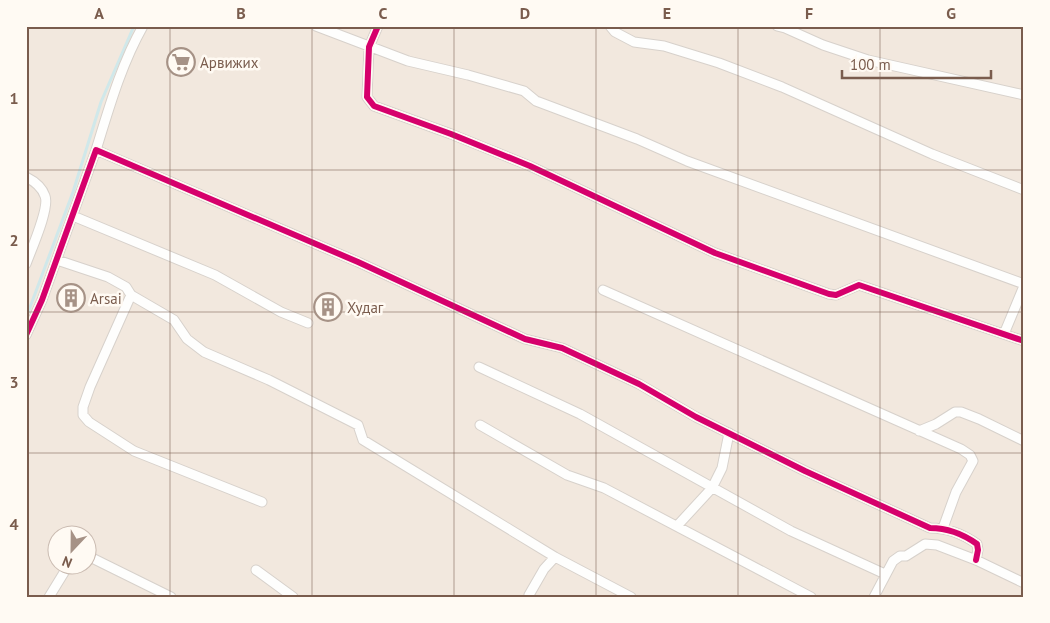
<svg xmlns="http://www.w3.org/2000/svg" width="1050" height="623" font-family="'PT Sans',sans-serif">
<rect width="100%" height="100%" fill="#f9f5f0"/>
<path fill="#f2e8de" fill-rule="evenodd" d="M 26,26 L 1024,26 L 1024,597 L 26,597 ZM 58,536 L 88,536 L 88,566 L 58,566 Z"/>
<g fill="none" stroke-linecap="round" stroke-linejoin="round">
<path stroke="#d0e8ea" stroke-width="3" d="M 26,318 L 73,192 L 101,102 L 134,26"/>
<defs>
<path id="minor" d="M 316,26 L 408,61 L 468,75 L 524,91 L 536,101 L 637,139 L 687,161 L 1024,284
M 378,26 L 369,47 L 367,97 L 374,106 L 451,134 L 530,166 L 715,253 L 829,294 L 836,295 L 859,285 L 1024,341
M 610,26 L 615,32 L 634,42 L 664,46 L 719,63 L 782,87 L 932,154 L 1024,190
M 777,26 L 785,28 L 823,45 L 868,60 L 1024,95
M 96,150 C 109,108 121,65 143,26
M 26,177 C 34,181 42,187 45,196 C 50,208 31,250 26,264
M 73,216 L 215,275 L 281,312 L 308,323
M 57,260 L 108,277 L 126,287 L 131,295 L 174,320 L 187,339 L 204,352 L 269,380 L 358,425 L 363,440 L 555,557 L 631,597
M 603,290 L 961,449 L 970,455 L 973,461 L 956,492 L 943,528
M 131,295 L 90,387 L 83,407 L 83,415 L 89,422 L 134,451 L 262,502
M 1004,334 L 1024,286
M 26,335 L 42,300 L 96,150 L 358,262 L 525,339 L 562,348 L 639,384 L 696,417 L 805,471 L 930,528 C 947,528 963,534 977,544 L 978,550 L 976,560
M 479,367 L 580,414 L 791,531 L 885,574
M 480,425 L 567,475 L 604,488 L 811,597
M 919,431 L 936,424 L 955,412 L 961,412 L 979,419 L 1024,441
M 677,526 L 712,488 L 722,468 L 729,433
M 88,556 L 171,597
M 256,570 L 293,597
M 49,597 L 68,566
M 531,597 L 529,595 L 544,569 L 555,557
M 874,597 L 893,561 L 900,556 L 906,556 L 925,544 L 937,545 L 976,560 L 1024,583"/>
</defs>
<use href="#minor" stroke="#d7d1cb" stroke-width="11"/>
<use href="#minor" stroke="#fefefd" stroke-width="9"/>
<defs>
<path id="cycleway" d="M 378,26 L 369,47 L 367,97 L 374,106 L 451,134 L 530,166 L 715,253 L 829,294 L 836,295 L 859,285 L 1024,341
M 26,335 L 42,300 L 96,150 L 358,262 L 525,339 L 562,348 L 639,384 L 696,417 L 805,471 L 930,528 C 947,528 963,534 977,544 L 978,550 L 976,560"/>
</defs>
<use href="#cycleway" stroke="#fffaf3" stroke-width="9"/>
<use href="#cycleway" stroke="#d6006c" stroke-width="6"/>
</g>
<path fill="none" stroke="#7a5c4d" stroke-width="1" stroke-opacity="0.55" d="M 170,26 L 170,597M 312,26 L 312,597M 454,26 L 454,597M 596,26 L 596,597M 738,26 L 738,597M 880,26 L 880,597M 26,170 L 1024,170M 26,312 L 1024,312M 26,453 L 1024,453"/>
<defs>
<symbol id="supermarket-ring" viewBox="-11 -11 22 22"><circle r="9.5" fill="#fffaf3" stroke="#a69286" stroke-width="1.5"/><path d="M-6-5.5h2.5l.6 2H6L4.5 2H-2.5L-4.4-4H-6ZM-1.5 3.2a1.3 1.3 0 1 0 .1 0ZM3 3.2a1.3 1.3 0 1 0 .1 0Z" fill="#a69286"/></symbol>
<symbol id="building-ring" viewBox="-11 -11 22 22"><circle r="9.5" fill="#fffaf3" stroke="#a69286" stroke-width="1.5"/><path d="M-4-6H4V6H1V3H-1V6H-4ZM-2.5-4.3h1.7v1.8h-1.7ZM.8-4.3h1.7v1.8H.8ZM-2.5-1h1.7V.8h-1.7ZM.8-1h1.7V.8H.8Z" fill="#a69286"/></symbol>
</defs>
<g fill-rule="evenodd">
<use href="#supermarket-ring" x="165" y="46" width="32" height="32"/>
<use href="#building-ring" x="55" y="282" width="32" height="32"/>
<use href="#building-ring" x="312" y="291" width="32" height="32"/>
</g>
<g text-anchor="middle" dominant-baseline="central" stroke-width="5" stroke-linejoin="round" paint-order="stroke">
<g font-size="15" fill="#7a5c4d" stroke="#fffaf3" text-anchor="start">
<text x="200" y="62">Арвижих</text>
<text x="90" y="298">Arsai</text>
<text x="347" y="307">Худаг</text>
</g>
</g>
<rect width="1050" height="623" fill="none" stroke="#fffaf3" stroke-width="55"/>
<g transform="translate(72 550) rotate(202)"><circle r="24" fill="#fffaf3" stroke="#cabbb1"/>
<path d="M0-4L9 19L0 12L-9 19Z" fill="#a69286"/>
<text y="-8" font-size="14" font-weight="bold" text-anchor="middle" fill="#7a5c4d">N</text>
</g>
<path d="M842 70v8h149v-8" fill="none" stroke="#7a5c4d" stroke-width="2.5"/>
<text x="850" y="70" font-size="15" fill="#7a5c4d" stroke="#fffaf3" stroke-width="4" paint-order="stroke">100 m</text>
<rect x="28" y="28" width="994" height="568" fill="none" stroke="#7a5c4d" stroke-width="2"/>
<g font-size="16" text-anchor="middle" font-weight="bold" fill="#7a5c4d">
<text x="99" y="19">A</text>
<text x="241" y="19">B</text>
<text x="383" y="19">C</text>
<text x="525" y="19">D</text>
<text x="667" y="19">E</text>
<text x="809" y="19">F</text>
<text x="951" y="19">G</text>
<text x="14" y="104">1</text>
<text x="14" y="246">2</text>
<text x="14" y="388">3</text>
<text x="14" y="530">4</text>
</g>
</svg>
